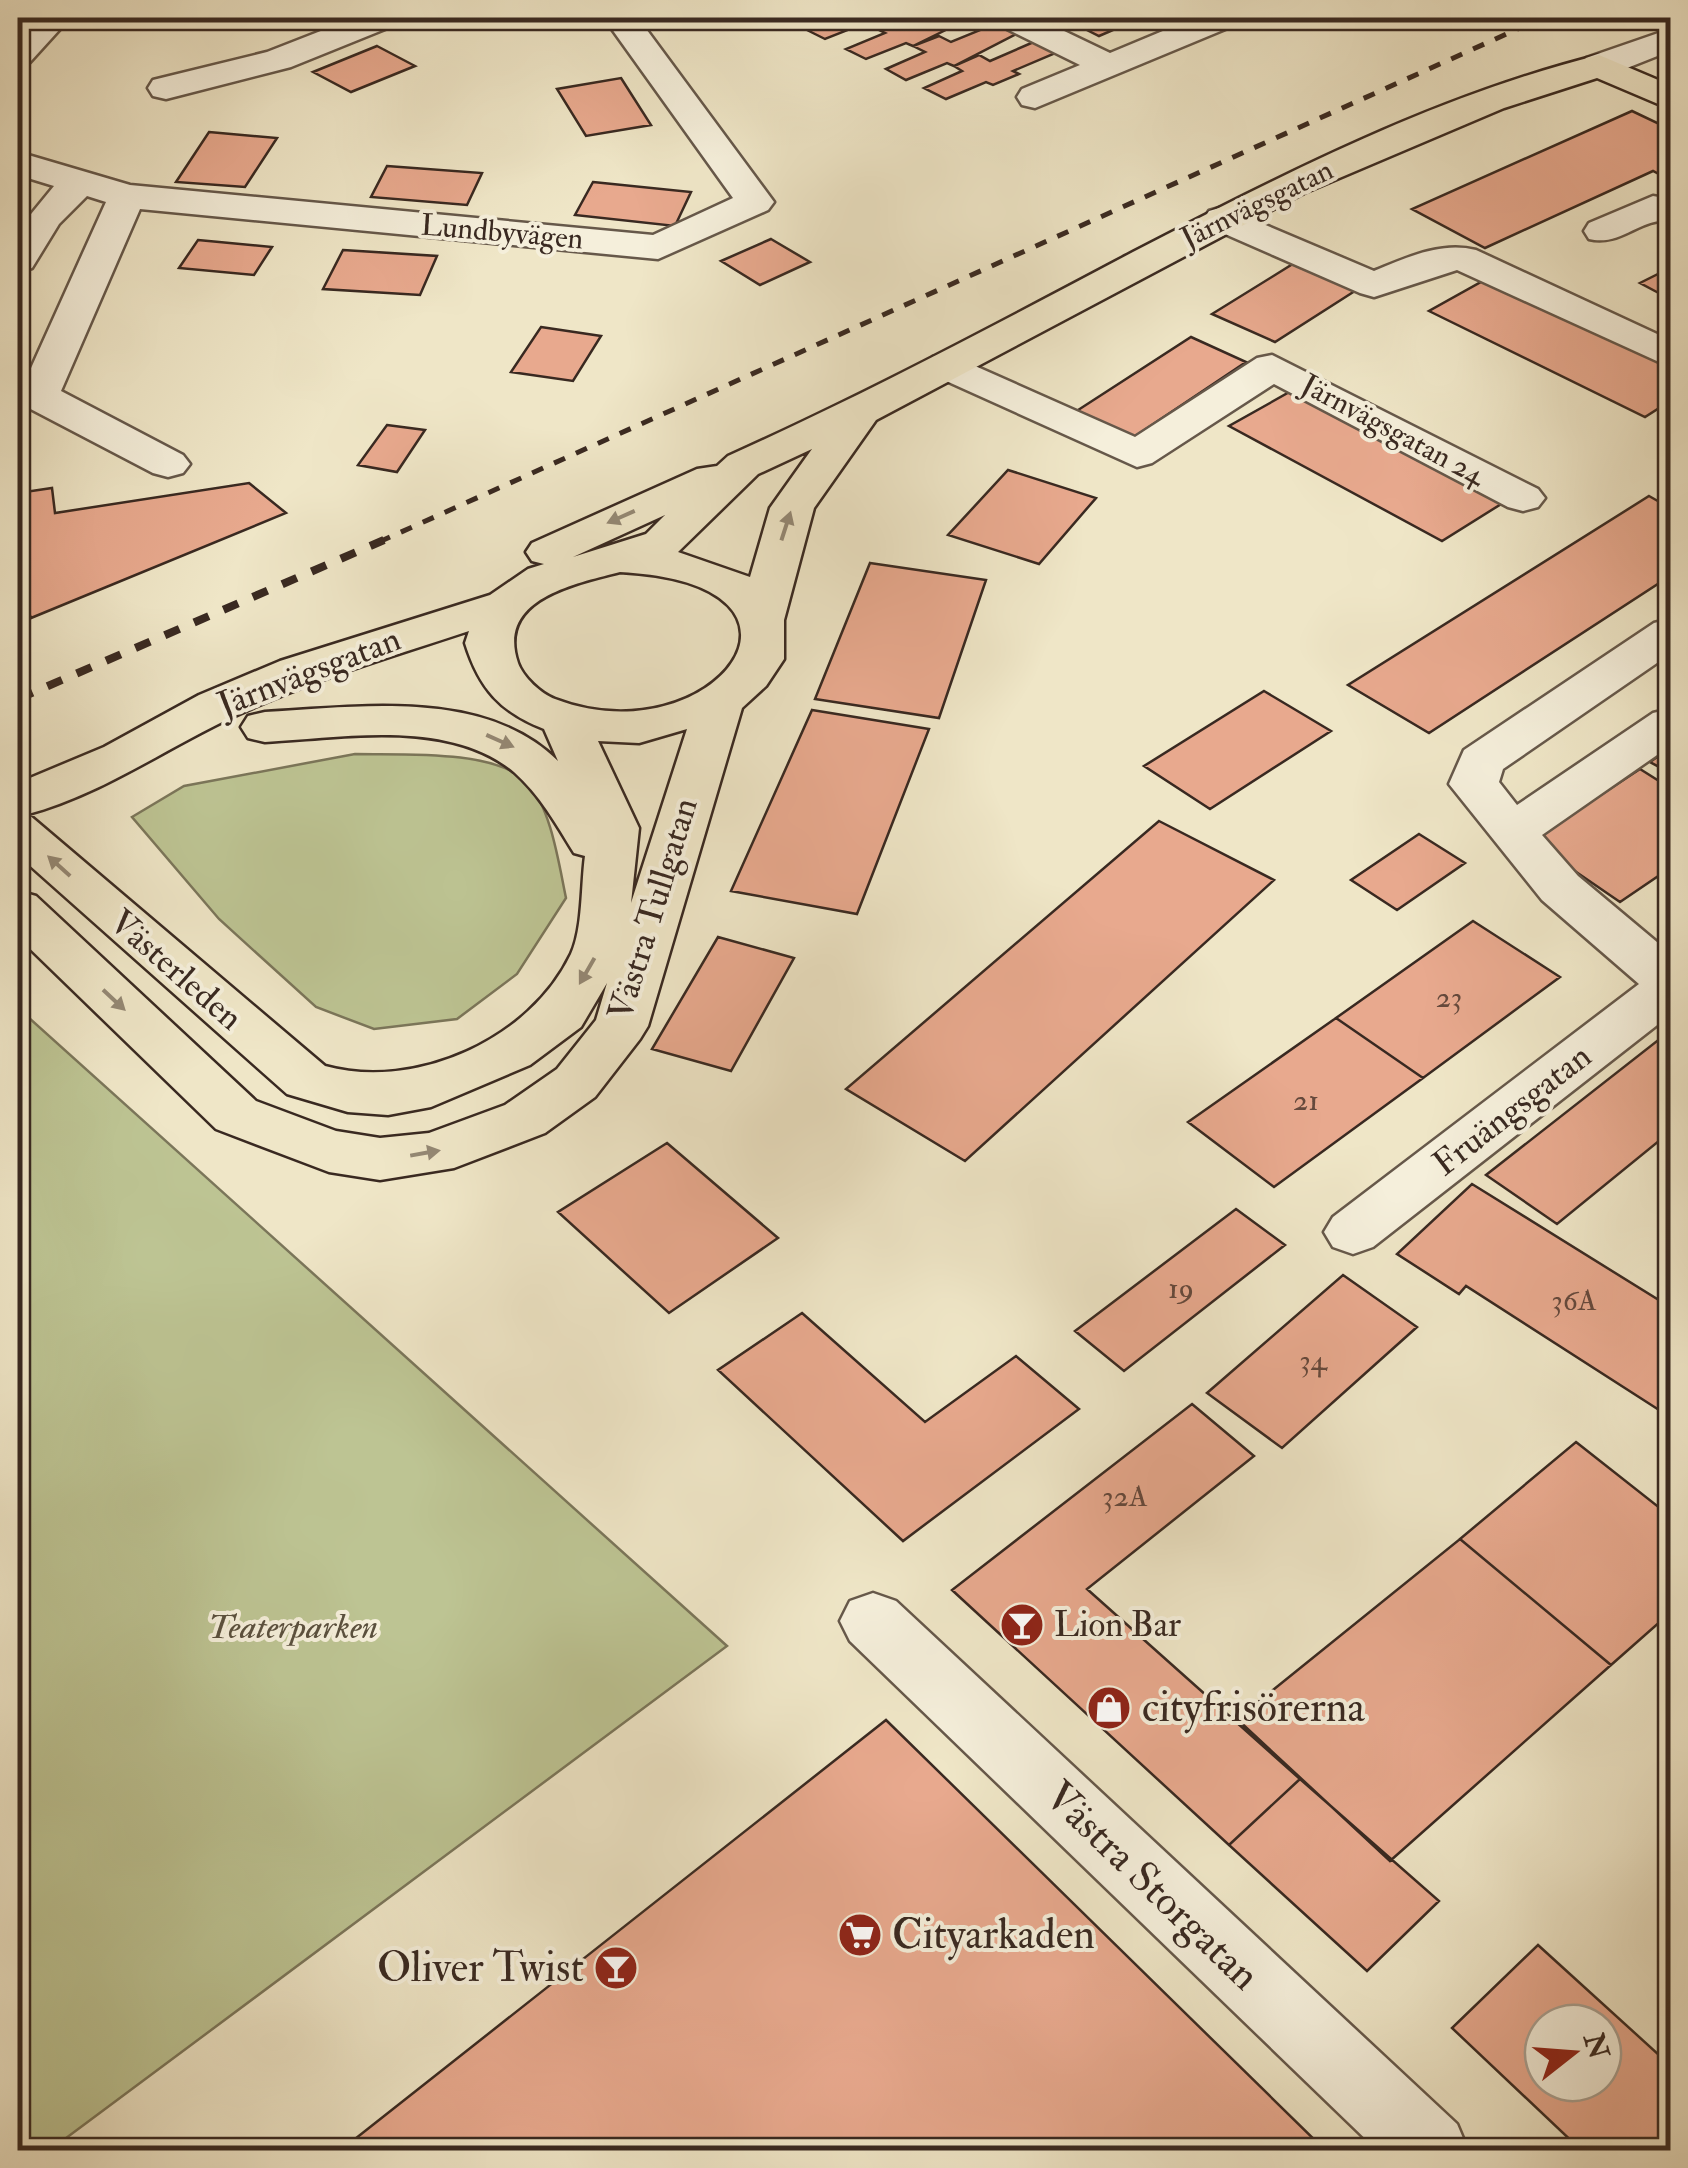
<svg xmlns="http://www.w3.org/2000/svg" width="1688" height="2168" font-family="'IM FELL Double Pica',serif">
<rect width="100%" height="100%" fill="#efe6c7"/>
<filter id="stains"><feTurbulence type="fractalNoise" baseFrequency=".002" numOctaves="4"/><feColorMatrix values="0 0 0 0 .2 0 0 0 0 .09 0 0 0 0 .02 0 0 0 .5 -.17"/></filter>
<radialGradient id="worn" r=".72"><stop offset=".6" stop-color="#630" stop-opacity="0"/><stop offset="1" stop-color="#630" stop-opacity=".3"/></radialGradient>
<path fill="#bdc493" stroke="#7b765a" stroke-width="2.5" d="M 355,754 C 398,755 495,749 527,782 C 551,807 559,865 566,898 L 517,974 L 457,1019 L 374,1029 L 316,1007 L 219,919 L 132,817 L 184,786 Z
M 18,1008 L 727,1646 L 50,2150 L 18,2150 Z"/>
<path fill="#e8a98e" stroke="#392921" stroke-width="2.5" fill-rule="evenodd" d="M 835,18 L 899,18 L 875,28 L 865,23 L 825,39 L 805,29 Z
M 899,18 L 913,22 L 924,18 L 970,18 L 913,46 L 906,43 L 866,59 L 846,49 L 885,33 L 875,28 Z
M 1095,18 L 1156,18 L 1143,23 L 1136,20 L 1099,36 L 1077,25 Z
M 997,23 L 1018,33 L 954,66 L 947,63 L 906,80 L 886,69 L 925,52 L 913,46 L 939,36 L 951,42 Z
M 1036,41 L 1058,52 L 1013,71 L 1019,74 L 993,85 L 986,82 L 946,99 L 924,88 L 962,71 L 954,66 L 979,55 L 990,61 Z
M 377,46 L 415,66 L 351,92 L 313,72 Z
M 621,78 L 651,125 L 586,136 L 557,89 Z
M 1632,111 L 1670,129 L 1670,180 L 1653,171 L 1485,248 L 1412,209 Z
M 209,132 L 277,138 L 245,187 L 176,182 Z
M 387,166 L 482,173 L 467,205 L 371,197 Z
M 593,182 L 691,192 L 675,226 L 575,215 Z
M 771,239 L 810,262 L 760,285 L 721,261 Z
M 198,240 L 272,247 L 254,275 L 179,268 Z
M 343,250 L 437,256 L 420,295 L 323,289 Z
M 1296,262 L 1358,289 L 1275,342 L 1212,314 Z
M 1670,268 L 1670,299 L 1640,283 Z
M 1490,277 L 1670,363 L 1670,401 L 1645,417 L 1429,311 Z
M 541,327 L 601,336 L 573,381 L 511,372 Z
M 1191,337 L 1246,362 L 1131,439 L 1075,412 Z
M 1293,390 L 1506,501 L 1442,541 L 1229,426 Z
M 387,425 L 425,430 L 397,472 L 358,465 Z
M 1008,470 L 1096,498 L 1039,564 L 948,535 Z
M 249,483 L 286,513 L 31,618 L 18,586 L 18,493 L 52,488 L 55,513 Z
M 1649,496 L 1670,508 L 1670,576 L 1429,733 L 1348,685 Z
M 870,563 L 986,580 L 939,718 L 815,699 Z
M 1264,691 L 1331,731 L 1210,809 L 1144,766 Z
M 812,710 L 929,729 L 857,914 L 731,891 Z
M 1670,748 L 1670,773 L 1650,762 Z
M 1640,769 L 1670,788 L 1670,868 L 1620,902 L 1531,841 Z
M 1159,821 L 1274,880 L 965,1161 L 846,1089 Z
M 1419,834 L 1465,863 L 1397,910 L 1351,880 Z
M 1473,921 L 1560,977 L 1423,1078 L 1336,1018 Z
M 718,937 L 794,958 L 731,1071 L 652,1049 Z
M 1336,1018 L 1423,1078 L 1274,1187 L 1188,1122 Z
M 1666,1034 L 1670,1037 L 1670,1132 L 1557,1224 L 1486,1175 Z
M 667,1143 L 778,1238 L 669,1313 L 558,1212 Z
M 1472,1184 L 1670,1307 L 1670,1417 L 1466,1286 L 1459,1294 L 1397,1254 Z
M 1236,1209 L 1285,1245 L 1124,1371 L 1075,1331 Z
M 1343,1275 L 1417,1327 L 1282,1448 L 1207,1393 Z
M 802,1313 L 925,1422 L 1016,1356 L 1079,1409 L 903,1541 L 718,1370 Z
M 1192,1404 L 1254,1456 L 1087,1589 L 1300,1779 L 1229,1845 L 952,1590 Z
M 1576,1442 L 1670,1516 L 1670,1613 L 1611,1665 L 1460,1539 Z
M 1460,1539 L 1611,1665 L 1390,1861 L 1237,1719 Z
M 886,1720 L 1325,2150 L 341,2150 Z
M 1300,1779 L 1439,1901 L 1367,1971 L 1229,1845 Z
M 1538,1945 L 1670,2065 L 1670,2150 L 1581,2150 L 1452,2028 ZM 1543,2023 L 1603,2023 L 1603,2083 L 1543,2083 Z"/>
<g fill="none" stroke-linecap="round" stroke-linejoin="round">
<defs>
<path id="minor" d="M 34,18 L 70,18 L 30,62 L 18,65 L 18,35 Z
M 354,18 L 400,18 L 395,25 L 291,67 L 166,99 L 153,96 L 148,88 L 153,80 L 267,52 Z
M 604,18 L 638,18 L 774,202 L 768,210 L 658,259 L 140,209 L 61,391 L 183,455 L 190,464 L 183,473 L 168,477 L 153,473 L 23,405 L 18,397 L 106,202 L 87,196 L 59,224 L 32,268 L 18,272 L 18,230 L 54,186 L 18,175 L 18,152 L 130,185 L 653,235 L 733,198 Z
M 994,18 L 1037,18 L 1110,53 L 1194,18 L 1240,18 L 1235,25 L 1035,108 L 1022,105 L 1017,97 L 1022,89 L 1080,65 L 999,25 Z
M 1670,29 L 1670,51 L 1612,74 L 1586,74 L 1581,66 L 1586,58 Z
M 1653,196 L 1670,199 L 1670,221 C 1641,217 1620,247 1589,239 L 1584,231 L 1589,223 Z
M 1223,207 L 1374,271 C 1406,258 1441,241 1476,250 L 1670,340 L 1670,367 L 1457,270 L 1374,297 L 1360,293 L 1209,227 L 1204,219 L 1209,211 Z
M 948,354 L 1135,437 L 1257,358 L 1272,355 L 1538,489 L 1545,498 L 1538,507 L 1523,511 L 1508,507 L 1274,384 L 1152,463 L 1137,467 L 933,375 L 927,366 L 933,357 Z
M 1670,619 L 1670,654 L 1503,769 L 1499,782 L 1517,805 L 1653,713 L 1670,709 L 1670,746 L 1542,835 L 1578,876 L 1670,953 L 1670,1015 L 1373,1247 L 1353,1254 L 1333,1247 L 1324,1232 L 1333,1217 L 1639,984 L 1542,900 L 1449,784 L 1464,750 L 1654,623 Z
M 873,1593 L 896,1601 L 1457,2124 L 1468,2150 L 1377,2150 L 850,1641 L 840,1621 L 850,1601 Z"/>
<path id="major" d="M 1599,55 L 1670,85 L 1670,109 L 1597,78 L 1504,108 L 1304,193 L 876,420 L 814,508 L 784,620 L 784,659 L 766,686 L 742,708 L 648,1026 L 640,1039 L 595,1097 L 545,1133 L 454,1168 L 380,1180 L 329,1172 L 216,1129 L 18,937 L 18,891 L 36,896 L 256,1101 L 336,1131 L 380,1138 L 429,1133 L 505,1105 L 557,1069 L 596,1020 L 607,983 L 581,1027 L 530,1065 L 431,1107 L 388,1115 L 348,1112 L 287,1094 L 18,855 L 18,783 L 104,747 L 199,695 L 280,661 L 490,595 L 528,569 L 544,564 L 532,561 L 526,552 L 532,543 L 697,469 L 717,466 L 728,456 C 866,394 999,323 1133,252 C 1282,175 1435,96 1599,55 ZM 812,449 L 770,508 L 750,577 L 678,552 L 758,474 ZM 665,515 L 646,534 L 573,557 ZM 620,572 C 848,584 712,759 555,699 C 541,694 523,677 518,663 C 496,599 574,584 620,572 ZM 469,631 L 465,643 C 479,688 500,712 544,729 L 558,761 C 485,688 359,707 265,712 L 248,716 L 241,727 L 248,738 L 265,742 C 344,738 448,718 514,772 C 540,795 556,824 574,853 L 585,856 C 581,885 583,928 571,954 C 530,1040 415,1091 325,1066 L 28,814 C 103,794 167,747 237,715 C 312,680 390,657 469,631 ZM 687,729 L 631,903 L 639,828 L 598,741 L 639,743 Z"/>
</defs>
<use href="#minor" stroke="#66584a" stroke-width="5"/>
<use href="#major" stroke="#392921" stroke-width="5"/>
<use href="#minor" fill="#f5efdb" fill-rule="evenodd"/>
<use href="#major" fill="#efe6c7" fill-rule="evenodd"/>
<path stroke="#392921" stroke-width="5" stroke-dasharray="12 12" stroke-linecap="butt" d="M 379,542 L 1542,18"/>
<path stroke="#392921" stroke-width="8" stroke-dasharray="16 16" stroke-linecap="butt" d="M 18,699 L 384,540"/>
</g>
<defs><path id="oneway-solid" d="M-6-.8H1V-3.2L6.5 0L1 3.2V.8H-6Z" transform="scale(2.5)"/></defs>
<g fill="#948874">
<use href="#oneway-solid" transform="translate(621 517) rotate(156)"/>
<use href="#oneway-solid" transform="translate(786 526) rotate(-72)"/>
<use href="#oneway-solid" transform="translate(500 741) rotate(24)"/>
<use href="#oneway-solid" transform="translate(59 866) rotate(-138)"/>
<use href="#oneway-solid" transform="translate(587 971) rotate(120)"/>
<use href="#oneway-solid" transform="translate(114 1000) rotate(43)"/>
<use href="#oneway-solid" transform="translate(425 1153) rotate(-10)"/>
</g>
<defs>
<symbol id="bar-disc" viewBox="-11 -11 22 22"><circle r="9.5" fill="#8f2418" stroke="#f5efdb"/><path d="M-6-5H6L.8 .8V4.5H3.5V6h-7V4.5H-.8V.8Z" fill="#fff"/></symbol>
<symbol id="shop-disc" viewBox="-11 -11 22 22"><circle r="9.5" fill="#8f2418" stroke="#f5efdb"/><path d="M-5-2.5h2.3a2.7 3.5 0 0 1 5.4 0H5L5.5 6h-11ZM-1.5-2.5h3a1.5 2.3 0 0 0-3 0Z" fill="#fff"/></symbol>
<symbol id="supermarket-disc" viewBox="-11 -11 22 22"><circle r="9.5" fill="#8f2418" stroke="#f5efdb"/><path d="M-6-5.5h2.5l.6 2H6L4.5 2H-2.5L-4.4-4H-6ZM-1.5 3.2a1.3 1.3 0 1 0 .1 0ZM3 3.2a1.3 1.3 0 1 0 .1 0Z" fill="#fff"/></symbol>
</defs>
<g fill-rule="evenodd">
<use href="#bar-disc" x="997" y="1600" width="50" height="50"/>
<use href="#shop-disc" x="1084" y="1683" width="50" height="50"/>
<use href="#supermarket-disc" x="835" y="1910" width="50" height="50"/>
<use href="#bar-disc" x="591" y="1943" width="50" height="50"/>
</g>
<g text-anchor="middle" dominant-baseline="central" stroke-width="8" stroke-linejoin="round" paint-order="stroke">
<g font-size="30" fill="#392921" stroke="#f5efdb">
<text transform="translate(1257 204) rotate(-26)">Järnvägsgatan</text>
<text transform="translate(502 232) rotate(5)">Lundbyvägen</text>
<text transform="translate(1393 430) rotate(28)">Järnvägsgatan 24</text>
</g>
<g font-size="30" fill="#65493c">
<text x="1449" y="997">23</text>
<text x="1306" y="1100">21</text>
<text x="1181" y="1288">19</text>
<text x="1574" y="1300">36A</text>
<text x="1313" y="1360">34</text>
<text x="1125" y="1496">32A</text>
</g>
<g font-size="35" fill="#392921" stroke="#f5efdb">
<text transform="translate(309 672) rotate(-21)">Järnvägsgatan</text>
<text transform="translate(653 909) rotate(-73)">Västra Tullgatan</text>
<text transform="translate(176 970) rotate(41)">Västerleden</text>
<text transform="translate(1512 1110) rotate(-38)">Fruängsgatan</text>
</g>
<g font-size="35" fill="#392921" stroke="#f5efdb" text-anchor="start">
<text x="1054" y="1625">Lion Bar</text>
</g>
<g font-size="35" font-style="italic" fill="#5a503e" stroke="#f5efdb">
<text x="293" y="1627">Teaterparken</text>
</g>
<g font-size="42" fill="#392921" stroke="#f5efdb" text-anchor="start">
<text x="1142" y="1708">cityfrisörerna</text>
<text x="892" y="1935">Cityarkaden</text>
<text x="584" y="1968" text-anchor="end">Oliver Twist</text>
</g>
<g font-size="42" fill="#392921" stroke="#f5efdb">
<text transform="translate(1152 1886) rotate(44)">Västra Storgatan</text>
</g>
</g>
<rect width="1688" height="2168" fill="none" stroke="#efe6c7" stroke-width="60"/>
<rect x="20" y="20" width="1648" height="2128" fill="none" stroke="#392921" stroke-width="5"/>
<rect x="30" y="30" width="1628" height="2108" fill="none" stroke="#392921" stroke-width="2.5"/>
<g transform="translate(1573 2053) rotate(73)"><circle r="48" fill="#f5efdb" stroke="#aaa091" stroke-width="2.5"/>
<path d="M0-8L18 38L0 25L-18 38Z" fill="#8f2418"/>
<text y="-15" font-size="28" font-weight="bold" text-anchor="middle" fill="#392921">N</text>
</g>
<rect width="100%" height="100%" filter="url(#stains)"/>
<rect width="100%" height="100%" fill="url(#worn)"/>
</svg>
